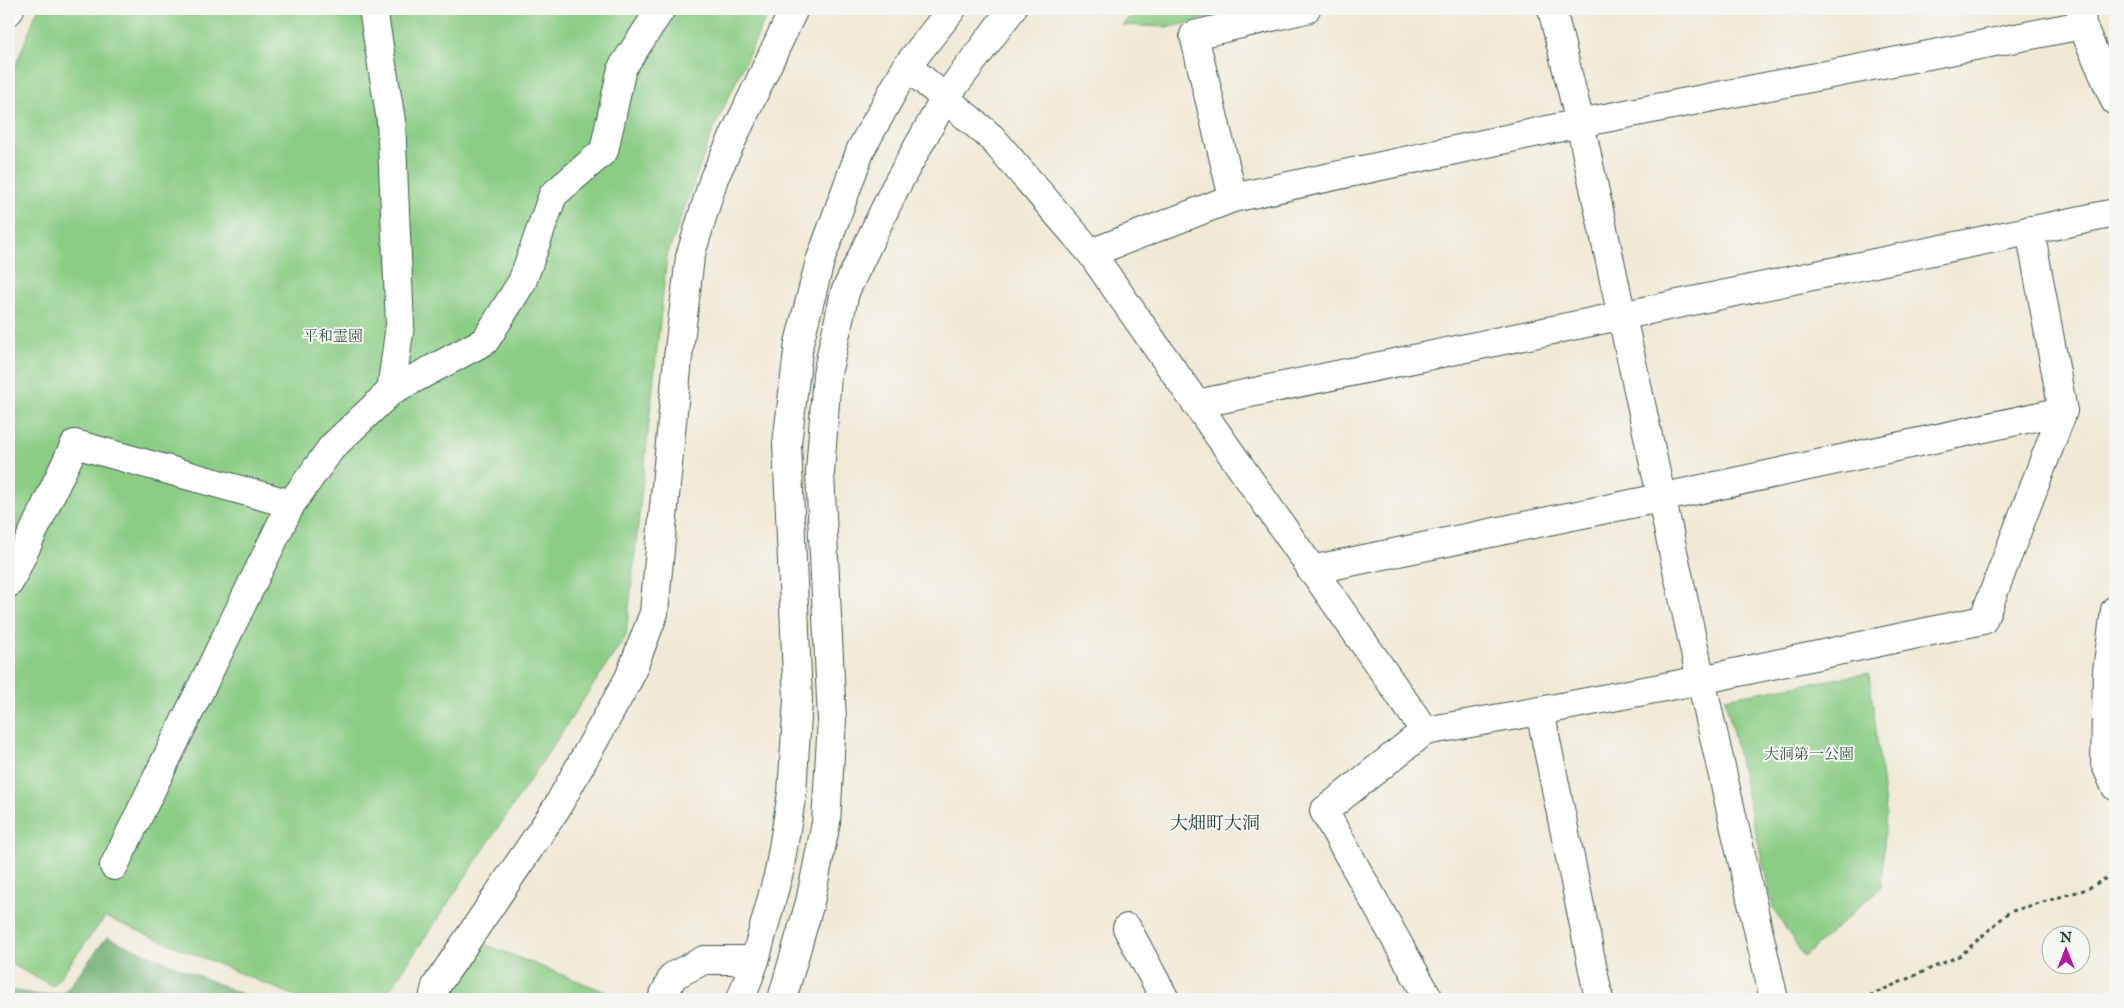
<svg xmlns="http://www.w3.org/2000/svg" width="2124" height="1008" font-family="'IM FELL English','Noto Serif JP',serif">
<rect width="100%" height="100%" fill="#f6f6f2"/>
<filter id="ink" filterUnits="userSpaceOnUse"><feTurbulence type="fractalNoise" baseFrequency=".02" numOctaves="2"/><feDisplacementMap in="SourceGraphic" scale="10" xChannelSelector="R" yChannelSelector="G"/><feConvolveMatrix kernelMatrix="1 2 1 2 8 2 1 2 1" color-interpolation-filters="sRGB"/></filter>
<filter id="wash" filterUnits="userSpaceOnUse"><feTurbulence type="fractalNoise" baseFrequency=".0096" numOctaves="4" result="noise"/><feDisplacementMap in="SourceGraphic" scale="20" xChannelSelector="R" yChannelSelector="G"/><feGaussianBlur stdDeviation="1.12" result="paint"/><feColorMatrix in="noise" values="0 0 0 0 0 0 0 0 0 0 0 0 0 0 0 0 0 1.4 0 .05"/><feComposite in="paint" operator="in"/></filter>
<g filter="url(#wash)">
<rect width="100%" height="100%" fill="#f0e9d5"/>
<path fill="#8bcd85" stroke="#55855c" d="M 38,9 L 770,9 L 711,135 L 667,256 L 626,636 L 384,999 L 302,999 L 105,917 L 53,986 L 9,963 L 9,82 Z
M 1137,9 L 1251,9 L 1170,27 L 1122,25 Z
M 1869,673 L 1886,814 L 1881,887 L 1804,957 L 1773,908 L 1725,698 Z
M 479,942 L 621,998 L 620,999 L 443,999 Z"/>
<path fill="#70b072" stroke="#487653" d="M 107,937 L 254,999 L 9,999 L 9,990 L 42,995 L 64,993 Z"/>
</g>
<g filter="url(#ink)">
<g fill="none" stroke-linecap="round" stroke-linejoin="round">
<defs>
<path id="minor" d="M 1552,9 L 1580,123 L 1701,680 L 1774,999
M 2081,9 L 2082,25 L 2115,101
M 9,11 L 10,9
M 907,66 L 992,138 L 1091,253 L 1425,731
M 1233,198 L 1194,35 L 1306,9
M 1091,253 L 1233,198 L 1580,123 L 2082,25
M 391,391 L 485,341 L 522,282 L 553,195 L 604,151 L 622,68 L 661,9
M 1197,404 L 2115,213
M 1311,570 L 1660,498 L 2063,411
M 9,583 L 75,444 L 291,504
M 2115,610 L 2107,671 L 2105,763 L 2115,786
M 1540,711 L 1599,999
M 114,866 L 291,504 L 332,447 L 391,391 L 400,325 L 391,121 L 373,9
M 1127,928 L 1165,999
M 433,999 L 436,986 L 556,809 L 629,678 L 654,613 L 678,358 L 690,257 L 714,178 L 794,9
M 662,999 L 673,976 L 704,960 L 755,960
M 1429,999 L 1324,811 L 1425,731 L 1540,711 L 1701,680 L 1983,620 L 2063,411 L 2030,230"/>
<path id="tertiary" d="M 741,999 L 755,960 L 779,872 L 792,793 L 798,700 L 787,444 L 799,343 L 820,261 L 861,149 L 907,66 L 952,9
M 782,999 L 810,902 L 826,823 L 832,720 L 820,473 L 827,374 L 845,292 L 895,188 L 945,98 L 1012,9"/>
</defs>
<use href="#minor" stroke="#3e574c" stroke-width="30"/>
<use href="#tertiary" stroke="#3e574c" stroke-width="30"/>
<path stroke="#3e574c" stroke-width="3" stroke-dasharray="4 4" stroke-linecap="butt" d="M 1862,999 L 1961,955 L 2009,912 L 2087,889 L 2115,873"/>
<use href="#minor" stroke="#fff" stroke-width="28"/>
<use href="#tertiary" stroke="#fff" stroke-width="28"/>
</g>
</g>
<g text-anchor="middle" dominant-baseline="central" stroke-width="4" stroke-linejoin="round" paint-order="stroke">
<g font-size="15" fill="#355a44" stroke="#f6f6f2">
<text x="333" y="336">平和霊園</text>
<text x="1809" y="754">大洞第一公園</text>
</g>
<g font-size="18" fill="#1f3d34" stroke="#f6f6f2">
<text x="1215" y="824">大畑町大洞</text>
</g>
</g>
<rect width="2124" height="1008" fill="none" stroke="#f6f6f2" stroke-width="30"/>
<g transform="translate(2066 950)"><circle r="24" fill="#f6f6f2" stroke="#a0aca6"/>
<path d="M0-4L9 19L0 12L-9 19Z" fill="#b5179e"/>
<text y="-8" font-size="14" font-weight="bold" text-anchor="middle" fill="#1f3d34">N</text>
</g>
</svg>
